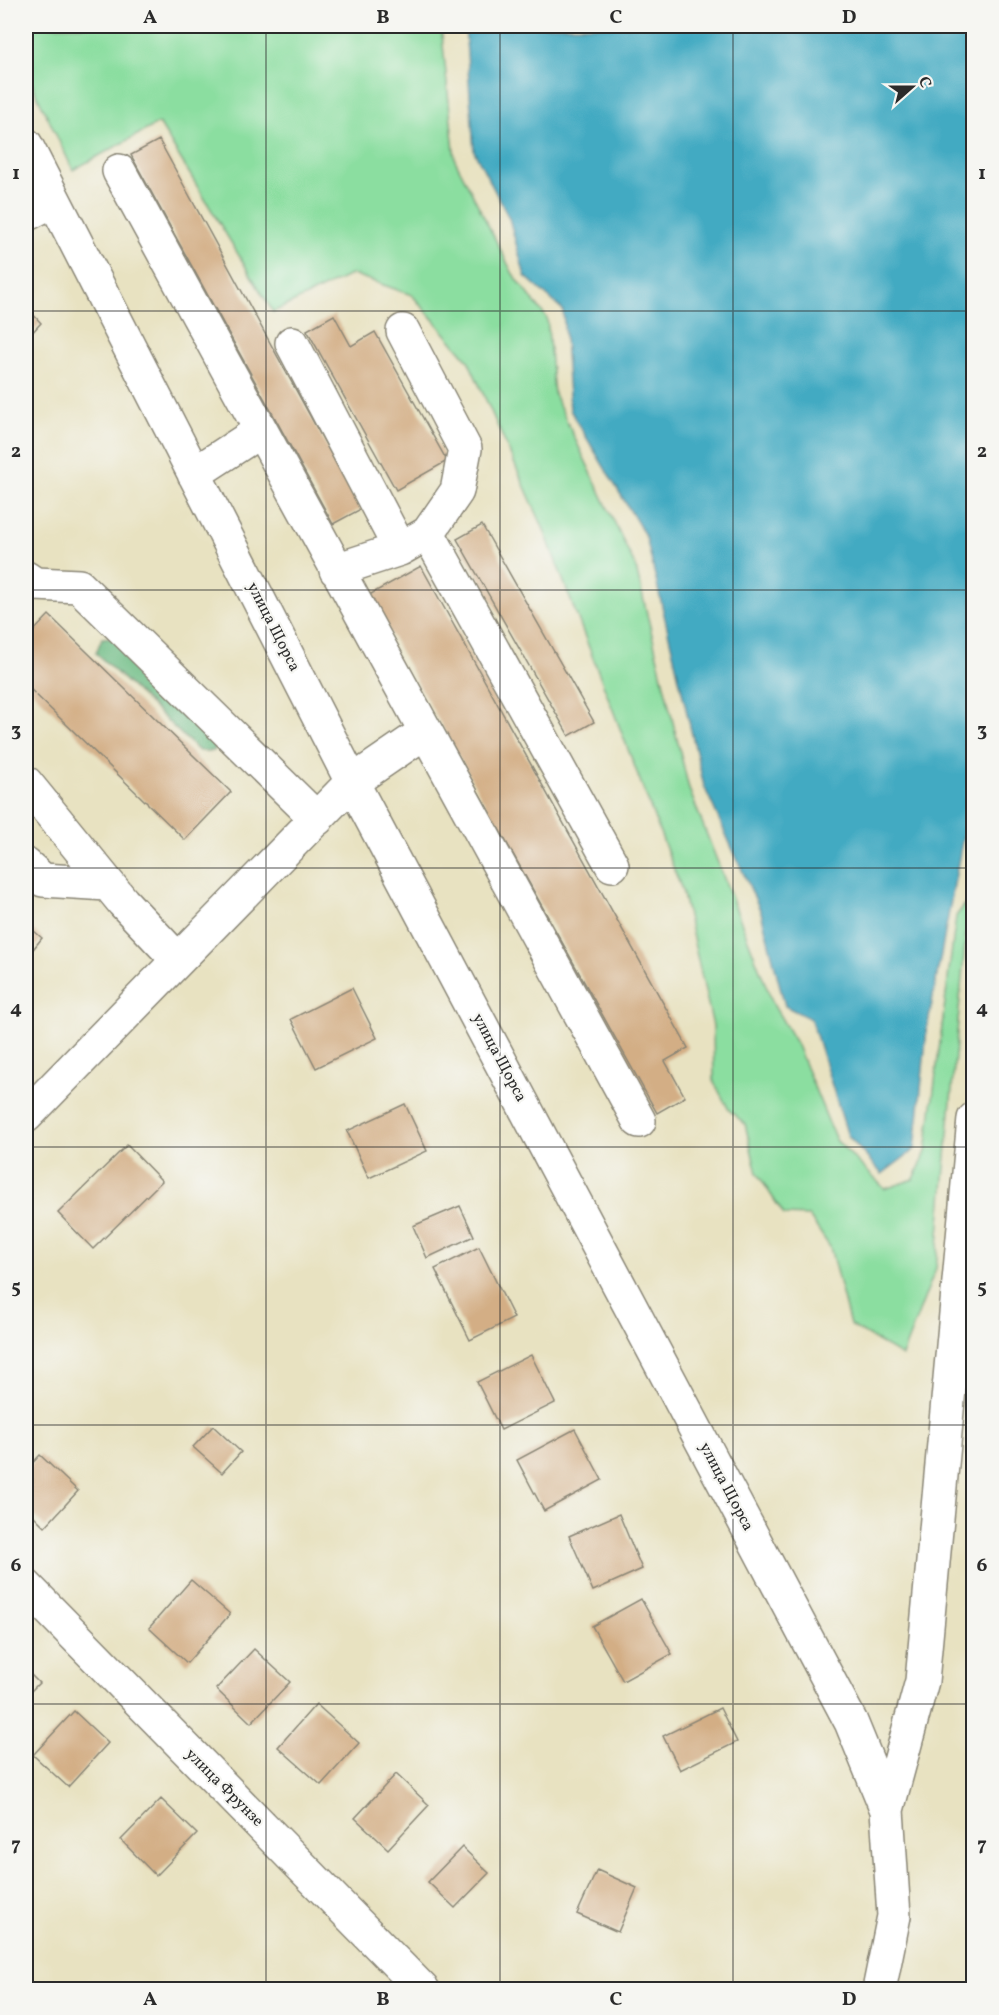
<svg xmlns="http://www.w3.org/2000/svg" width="999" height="2015" font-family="Vollkorn,serif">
<rect width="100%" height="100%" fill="#f6f6f2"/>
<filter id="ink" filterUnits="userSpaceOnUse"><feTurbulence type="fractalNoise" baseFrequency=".0167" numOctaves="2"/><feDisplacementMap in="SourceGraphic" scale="12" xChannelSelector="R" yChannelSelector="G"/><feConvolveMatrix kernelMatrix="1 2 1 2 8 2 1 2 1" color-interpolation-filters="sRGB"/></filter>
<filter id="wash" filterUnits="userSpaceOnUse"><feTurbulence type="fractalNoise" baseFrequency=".008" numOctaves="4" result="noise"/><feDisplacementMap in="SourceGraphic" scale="24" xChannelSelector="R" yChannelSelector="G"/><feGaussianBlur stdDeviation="1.35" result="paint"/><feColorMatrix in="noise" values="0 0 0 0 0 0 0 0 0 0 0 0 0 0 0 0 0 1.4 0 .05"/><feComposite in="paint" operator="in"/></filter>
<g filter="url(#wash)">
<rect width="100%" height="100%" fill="#e8e2c1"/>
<path fill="#8bdea0" stroke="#5b8466" stroke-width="1.5" d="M 26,26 L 441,26 L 455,160 L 513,274 L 547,318 L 554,394 L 636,568 L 689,789 L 774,1006 L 796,1043 L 836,1140 L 885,1189 L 914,1179 L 926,1152 L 956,916 L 969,899 L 936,1268 L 902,1356 L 850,1325 L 830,1247 L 809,1216 L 784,1215 L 757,1173 L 745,1124 L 729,1110 L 714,1082 L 713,1026 L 682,890 L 542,525 L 468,360 L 412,295 L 352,274 L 273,312 L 159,123 L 73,170 L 26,72 Z"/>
<path fill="#70bd86" stroke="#4e7458" stroke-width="1.5" d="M 123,636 L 219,736 L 214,751 L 199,751 L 96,653 L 102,638 Z"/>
<path fill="#42aac2" stroke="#366a76" stroke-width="1.5" d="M 465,26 L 973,26 L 973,760 L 970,799 L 927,1029 L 915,1149 L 882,1174 L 848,1136 L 811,1019 L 785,1006 L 761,912 L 704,786 L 646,537 L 570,410 L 563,310 L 525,276 L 509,218 L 474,151 Z"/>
<g id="blocks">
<path fill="#d3ae85" d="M 159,140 L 361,509 L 333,524 L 131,155 Z
M 26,307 L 41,323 L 26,339 Z
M 334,315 L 351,346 L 375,332 L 447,461 L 396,490 L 307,330 Z
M 482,525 L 594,722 L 569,736 L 457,539 Z
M 421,566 L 688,1048 L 665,1061 L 685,1097 L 657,1113 L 369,595 Z
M 49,615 L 231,792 L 185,840 L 26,685 L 26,639 Z
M 26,924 L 42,938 L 26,958 Z
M 352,988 L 377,1038 L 316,1068 L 291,1019 Z
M 405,1104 L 427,1151 L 369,1178 L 347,1131 Z
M 127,1145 L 162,1181 L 93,1249 L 58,1213 Z
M 460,1206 L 474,1236 L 427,1258 L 413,1226 Z
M 479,1247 L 514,1318 L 470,1340 L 435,1269 Z
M 531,1355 L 555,1403 L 501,1430 L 477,1382 Z
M 213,1426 L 241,1452 L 222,1473 L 193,1447 Z
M 575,1429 L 602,1480 L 544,1511 L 517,1460 Z
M 40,1455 L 78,1491 L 45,1527 L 26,1508 L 26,1470 Z
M 619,1514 L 642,1569 L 593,1591 L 569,1536 Z
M 191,1580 L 230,1614 L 187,1663 L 149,1628 Z
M 641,1599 L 672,1654 L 623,1681 L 592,1626 Z
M 254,1649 L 290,1682 L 251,1723 L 216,1689 Z
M 26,1670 L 39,1683 L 26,1696 Z
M 316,1704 L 359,1743 L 321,1785 L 278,1747 Z
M 720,1708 L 737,1742 L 680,1770 L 663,1736 Z
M 74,1711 L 108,1743 L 68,1787 L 33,1755 Z
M 396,1774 L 429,1805 L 388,1849 L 355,1818 Z
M 161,1799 L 197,1834 L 156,1876 L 121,1840 Z
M 462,1847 L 489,1873 L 455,1908 L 428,1882 Z
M 597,1870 L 637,1888 L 618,1932 L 577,1914 Z"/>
</g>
</g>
<g filter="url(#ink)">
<use href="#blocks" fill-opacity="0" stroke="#8a8676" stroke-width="1.5"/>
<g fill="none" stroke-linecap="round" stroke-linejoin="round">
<defs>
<path id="minor" d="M 26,145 L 352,782 L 851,1722 L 887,1810 L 894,1916 L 879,1990
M 119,171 L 639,1121
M 29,213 L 54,200
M 403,331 L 465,449 L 457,491 L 428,533 L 612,865
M 292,343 L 400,549 L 428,533
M 194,474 L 260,431
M 336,570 L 400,549
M 26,578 L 35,584 L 79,586 L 317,819
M 26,783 L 123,902 L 178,960
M 26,865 L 43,880 L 107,884
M 26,1116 L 352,782 L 425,732
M 26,1586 L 423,1990
M 887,1810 L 922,1681 L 974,1119"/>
</defs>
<use href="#minor" stroke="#8a8676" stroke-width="36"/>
<use href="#minor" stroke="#fff" stroke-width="33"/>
</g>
</g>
<path fill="none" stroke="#2b2b2b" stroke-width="1.5" stroke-opacity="0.55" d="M 266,26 L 266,1990M 500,26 L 500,1990M 733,26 L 733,1990M 26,311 L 974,311M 26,590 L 974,590M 26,868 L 974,868M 26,1147 L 974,1147M 26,1425 L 974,1425M 26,1704 L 974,1704"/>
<g text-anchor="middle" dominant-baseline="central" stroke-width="4.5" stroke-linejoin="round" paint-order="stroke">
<g font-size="16" fill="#2b2b2b" stroke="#f6f6f2">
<text transform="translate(273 627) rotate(63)">улица Щорса</text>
<text transform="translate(499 1058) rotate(62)">улица Щорса</text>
<text transform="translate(726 1487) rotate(62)">улица Щорса</text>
<text transform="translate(224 1788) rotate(45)">улица Фрунзе</text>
</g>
</g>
<rect width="999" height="2015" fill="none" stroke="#f6f6f2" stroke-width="66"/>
<g transform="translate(912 87) rotate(69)" stroke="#f6f6f2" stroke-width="4.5" paint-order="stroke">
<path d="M0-4.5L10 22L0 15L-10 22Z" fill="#2b2b2b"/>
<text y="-9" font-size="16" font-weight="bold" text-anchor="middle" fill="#2b2b2b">С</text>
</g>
<rect x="33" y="33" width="933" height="1949" fill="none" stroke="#2b2b2b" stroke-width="2"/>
<g font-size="20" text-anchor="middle" font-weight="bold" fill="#2b2b2b">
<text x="150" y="23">A</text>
<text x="383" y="23">B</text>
<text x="616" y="23">C</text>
<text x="849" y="23">D</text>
<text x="16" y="179">1</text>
<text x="982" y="179">1</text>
<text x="16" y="457">2</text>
<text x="982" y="457">2</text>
<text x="16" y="736">3</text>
<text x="982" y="736">3</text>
<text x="16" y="1014">4</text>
<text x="982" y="1014">4</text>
<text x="16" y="1293">5</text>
<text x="982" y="1293">5</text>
<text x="16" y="1571">6</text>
<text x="982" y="1571">6</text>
<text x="16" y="1850">7</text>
<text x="982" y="1850">7</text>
<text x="150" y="2005">A</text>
<text x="383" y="2005">B</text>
<text x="616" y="2005">C</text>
<text x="849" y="2005">D</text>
</g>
</svg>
